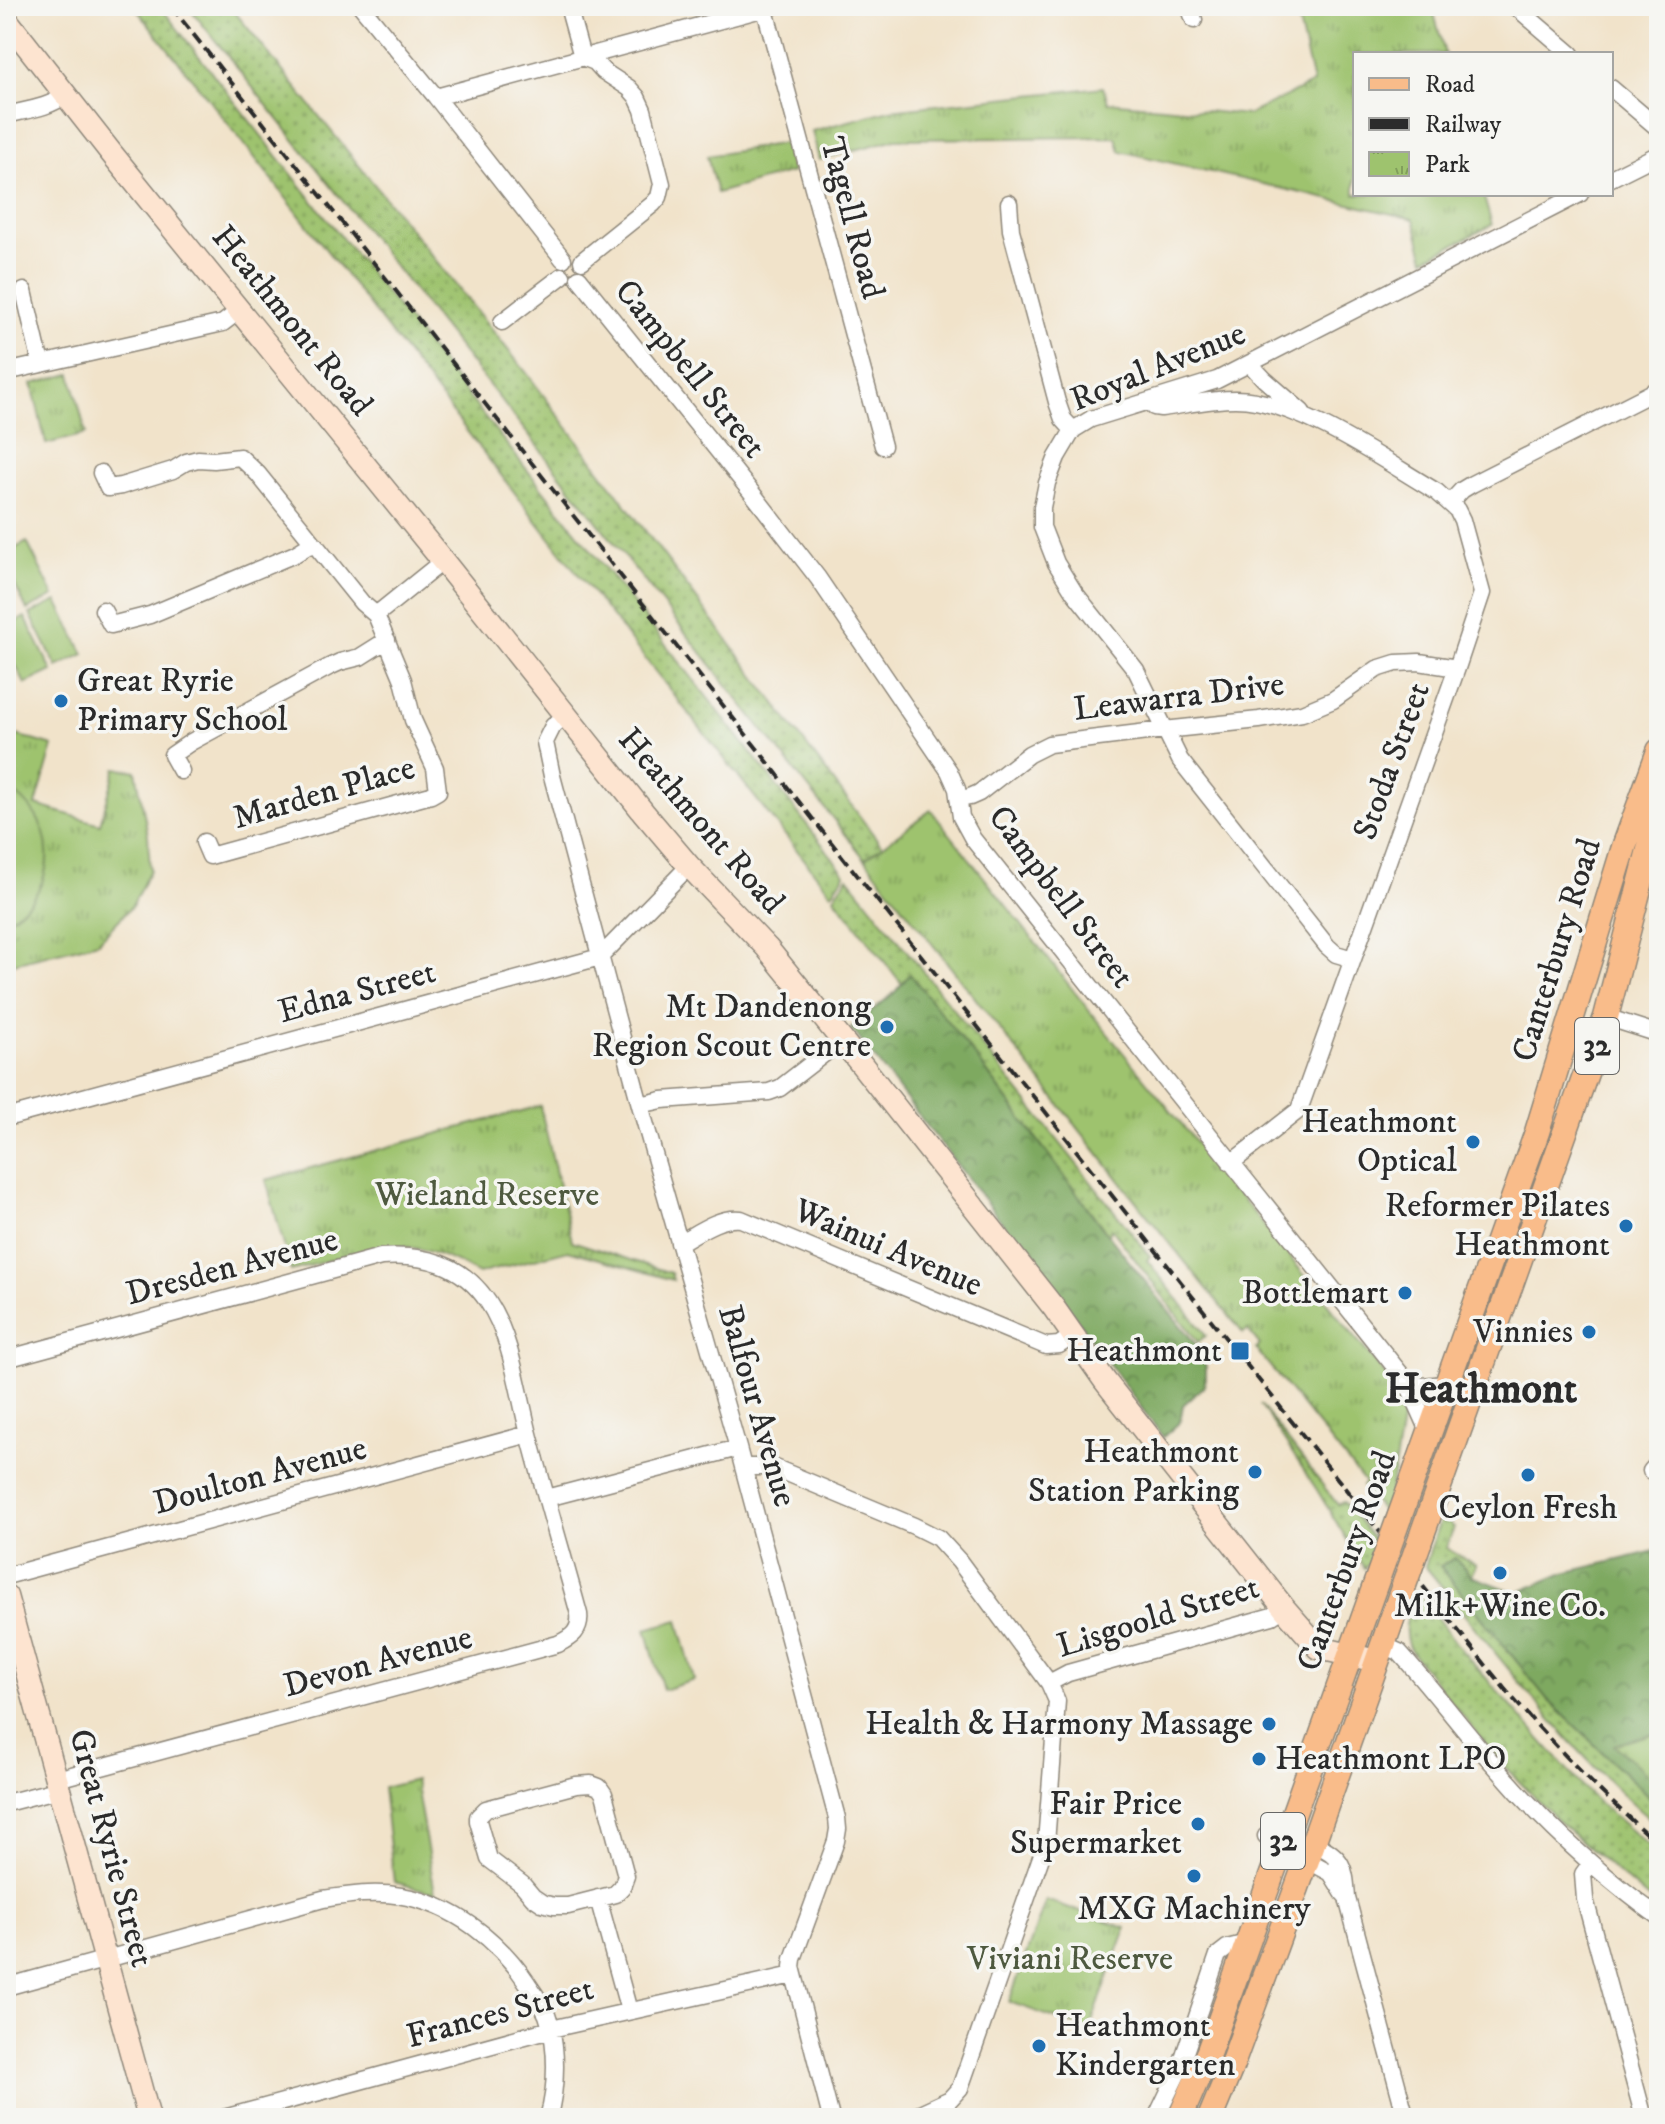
<svg xmlns="http://www.w3.org/2000/svg" width="1665" height="2124" font-family="'IM FELL DW Pica',serif">
<defs>
<pattern id="grass-dots" width="8" height="8" patternUnits="userSpaceOnUse" patternTransform="scale(2)"><rect width="8" height="8" fill="#9ec36e"/><path d="M2 2h.1M6 6h.1" fill="none" stroke="#819f5b" stroke-width="1.8" stroke-linecap="round"/></pattern>
<pattern id="forest-crowns" width="20" height="18" patternUnits="userSpaceOnUse" patternTransform="scale(2)"><rect width="20" height="18" fill="#7ea961"/><path d="M2 6a3 3 0 1 1 6 0M12 15a3 3 0 1 1 6 0" fill="none" stroke="#678a50"/></pattern>
<pattern id="park-tufts" width="24" height="20" patternUnits="userSpaceOnUse" patternTransform="scale(2)"><rect width="24" height="20" fill="#9ec36e"/><path d="M3 7l-1-3M5 7V3M7 7l1-3M15 17l-1-3M17 17v-4M19 17l1-3" fill="none" stroke="#819f5b"/></pattern>
</defs>
<rect width="100%" height="100%" fill="#f6f6f2"/>
<filter id="ink" filterUnits="userSpaceOnUse"><feTurbulence type="fractalNoise" baseFrequency=".0125" numOctaves="2"/><feDisplacementMap in="SourceGraphic" scale="16" xChannelSelector="R" yChannelSelector="G"/><feConvolveMatrix kernelMatrix="1 2 1 2 8 2 1 2 1" color-interpolation-filters="sRGB"/></filter>
<filter id="wash" filterUnits="userSpaceOnUse"><feTurbulence type="fractalNoise" baseFrequency=".006" numOctaves="4" result="noise"/><feDisplacementMap in="SourceGraphic" scale="32" xChannelSelector="R" yChannelSelector="G"/><feGaussianBlur stdDeviation="1.8" result="paint"/><feColorMatrix in="noise" values="0 0 0 0 0 0 0 0 0 0 0 0 0 0 0 0 0 1.4 0 .05"/><feComposite in="paint" operator="in"/></filter>
<g filter="url(#wash)">
<rect width="100%" height="100%" fill="#f1e3ca"/>
<path fill="url(#grass-dots)" stroke="#64774c" stroke-width="2" d="M 134,6 L 160,6 C 386,298 621,582 845,874 L 833,892 L 831,893 L 570,564 L 238,136 Z
M 188,6 L 230,6 L 526,372 L 882,846 L 865,859 Z
M 848,877 L 1150,1256 L 1147,1260 L 1206,1335 L 1198,1342 L 1111,1228 L 1109,1236 L 978,1060 L 910,975 L 902,984 L 834,897 Z
M 1260,1404 L 1338,1505 L 1344,1502 L 1377,1544 L 1369,1564 L 1364,1568 L 1317,1490 Z
M 1440,1521 L 1449,1522 L 1454,1528 L 1446,1548 L 1476,1565 L 1472,1576 L 1455,1558 L 1547,1699 L 1659,1806 L 1659,1827 C 1569,1752 1499,1656 1425,1566 Z
M 1416,1591 L 1464,1653 L 1588,1793 L 1659,1855 L 1659,1908 L 1562,1825 L 1498,1760 L 1413,1654 C 1399,1635 1408,1611 1416,1591 Z"/>
<path fill="url(#forest-crowns)" stroke="#546a46" stroke-width="2" d="M 910,974 L 978,1060 L 1101,1226 L 1200,1350 L 1206,1367 L 1206,1379 L 1203,1387 L 1183,1405 L 1180,1422 L 1163,1437 L 1056,1292 L 851,1028 L 894,993 Z
M 1659,1550 L 1659,1806 L 1547,1699 L 1440,1566 L 1455,1558 L 1472,1576 L 1517,1593 L 1564,1573 Z"/>
<path fill="url(#park-tufts)" stroke="#64774c" stroke-width="2" d="M 1326,6 L 1432,6 L 1445,54 L 1355,54 L 1355,194 L 1483,194 L 1492,225 L 1425,259 L 1414,219 L 1120,151 L 1116,137 L 895,139 L 819,160 L 812,131 L 890,110 L 1103,87 L 1108,102 L 1248,115 L 1313,83 L 1297,14 Z
M 784,143 L 792,172 L 717,193 L 707,156 Z
M 71,374 L 86,434 L 46,444 L 32,384 Z
M 10,733 L 53,746 L 36,805 L 100,824 L 116,768 L 136,771 L 148,835 L 150,870 L 132,906 L 98,942 L 6,965 L 6,734 Z
M 931,810 L 1095,1018 L 1393,1384 L 1405,1404 L 1386,1517 L 1362,1486 L 1365,1483 L 1256,1349 L 1260,1345 L 1248,1330 L 1243,1333 L 1147,1215 L 865,859 Z
M 540,1106 L 572,1241 L 671,1273 L 673,1280 L 568,1250 L 478,1274 C 450,1257 417,1243 383,1247 C 355,1251 320,1264 291,1271 L 266,1180 Z
M 1659,1732 L 1659,1784 L 1614,1745 Z
M 415,1780 L 435,1893 L 394,1882 L 383,1788 Z
M 1046,1900 L 1126,1928 L 1089,2030 L 1009,2002 Z"/>
<path fill="#9ec36e" stroke="#64774c" stroke-width="2" d="M 27,542 L 54,596 L 27,610 L 6,567 L 6,553 Z
M 57,601 L 84,654 L 57,667 L 30,614 Z
M 25,617 L 52,671 L 25,684 L 6,646 L 6,627 Z
M 6,787 C 59,817 63,891 6,920 Z
M 678,1620 L 694,1680 L 663,1690 L 646,1629 Z"/>
</g>
<g filter="url(#ink)">
<g fill="none" stroke-linecap="round" stroke-linejoin="round">
<defs>
<path id="street" d="M 361,6 L 436,97 L 563,259
M 568,6 L 582,57 L 595,62 L 603,71 L 629,88 L 637,97 L 643,110 L 662,184 L 659,197 L 653,204 L 582,261
M 764,6 L 883,446
M 1189,6 L 1194,20
M 1515,6 L 1571,54
M 1611,88 L 1659,129
M 436,97 L 773,6
M 6,115 C 26,110 50,108 66,94
M 1611,178 L 1659,154
M 1009,203 L 1011,230 L 1057,402 L 1063,419 L 1073,430
M 579,278 L 756,498 L 818,578 L 949,771 L 957,789 L 961,817 L 973,839 L 1407,1382 L 1429,1431
M 24,291 L 41,364
M 502,322 L 562,276
M 1250,364 L 1264,379 L 1302,412
M 6,372 L 223,323 L 240,310
M 1154,407 L 1161,408 C 1185,405 1211,399 1235,399 C 1297,399 1384,461 1437,492 L 1457,510 L 1462,520 L 1482,593 L 1457,668 L 1299,1110 L 1231,1163
M 101,473 L 108,488 L 121,486 L 173,470 L 186,462 L 198,459 L 214,460 L 240,457 L 258,474 L 362,603 L 376,615 L 443,561
M 1450,503 L 1462,490 L 1472,484 L 1659,389
M 103,610 L 111,625 L 150,615 L 295,554 L 313,543
M 566,715 L 553,726 L 545,742 L 552,776 L 640,1105 L 738,1448 L 837,1818 L 838,1829 L 836,1841 L 793,1959 L 792,1967 L 831,2118
M 181,771 L 172,755 L 191,742 L 329,667 L 340,662 L 360,657 L 387,640
M 959,799 L 970,797 L 979,793 L 1029,754 L 1049,744 L 1164,730 L 1259,720 L 1302,713 L 1333,700 L 1377,669 L 1396,663 L 1419,662 L 1457,668
M 204,842 L 210,856 L 431,795 L 438,791 L 435,768 L 413,720 L 403,680 L 376,615
M 1353,959 L 1336,954 L 1327,946 L 1180,760 L 1136,670 L 1074,592 L 1056,563 L 1042,527 L 1042,507 L 1047,483 L 1057,457 L 1073,430 L 1091,419 L 1217,380 L 1580,194
M 1606,1017 L 1659,1034
M 640,1105 L 662,1100 L 769,1092 L 780,1088 L 842,1040
M 6,1118 L 600,957 L 689,866
M 679,1243 C 699,1232 718,1217 741,1219 L 1046,1346 L 1059,1345 L 1074,1335
M 6,1359 L 381,1257 C 424,1254 462,1263 488,1302 C 511,1336 518,1390 528,1430 C 544,1492 562,1552 579,1614 C 581,1631 572,1637 558,1644 L 57,1779
M 1407,1382 L 1422,1386 L 1447,1384
M 744,1467 L 773,1467 L 914,1526 L 938,1538 L 959,1561 L 1049,1683 L 1057,1701 L 1046,1843 L 960,2088 L 950,2099 L 909,2118
M 1651,1471 L 1659,1462
M 547,1498 L 738,1448
M 6,1576 L 529,1434
M 1383,1645 L 1399,1652 C 1433,1689 1462,1729 1495,1766 C 1543,1822 1599,1874 1659,1917
M 1049,1683 L 1068,1673 L 1272,1616 L 1284,1608
M 591,1784 L 599,1787 L 604,1794 L 626,1876 L 622,1887 L 615,1894 L 568,1906 L 554,1906 L 542,1903 L 533,1897 L 522,1884 L 489,1859 L 478,1821 L 478,1817 L 486,1809 L 576,1785 Z
M 6,1803 L 60,1789
M 1266,1836 L 1283,1841
M 1313,1843 C 1343,1856 1345,1867 1347,1898 L 1406,2118
M 1307,1860 L 1331,1873 L 1344,1894
M 1591,1863 L 1583,1874 L 1585,1899 L 1644,2118
M 598,1898 L 629,2011
M 6,1987 L 323,1899 C 349,1895 375,1891 402,1896 C 454,1905 499,1940 528,1984 C 535,1994 542,2004 547,2015 C 558,2045 557,2088 548,2118
M 224,2118 L 551,2029 L 793,1975
M 1156,2118 L 1179,2070 L 1218,1955 L 1227,1948 L 1247,1943"/>
<path id="secondary" d="M 6,19 L 112,154 L 443,561 L 644,813 L 689,866 L 767,948 L 858,1060 L 1054,1308 L 1105,1381 L 1284,1608 L 1319,1648 L 1377,1661
M 6,1596 L 149,2118"/>
<path id="primary" d="M 1399,1518 L 1537,1132 L 1624,847 L 1659,751
M 1419,1543 L 1606,1017 L 1659,811
M 1180,2118 L 1209,2051 L 1383,1563
M 1210,2118 L 1230,2070 L 1307,1860 L 1403,1588"/>
</defs>
<use href="#street" stroke="#8e877a" stroke-width="19"/>
<use href="#secondary" stroke="#8e877a" stroke-width="25"/>
<use href="#primary" stroke="#8e877a" stroke-width="27"/>
<use href="#street" stroke="#fff" stroke-width="16"/>
<use href="#secondary" stroke="#fde4d0" stroke-width="22"/>
<use href="#primary" stroke="#f9bc8a" stroke-width="24"/>
<path stroke="#2b2b2b" stroke-width="4" stroke-dasharray="12 6" stroke-linecap="butt" d="M 171,6 L 853,870 L 1504,1688 C 1553,1745 1602,1795 1659,1845"/>
<defs>
<path id="primary-bridge" d="M 1383,1563 L 1399,1518
M 1403,1588 L 1419,1543"/>
</defs>
<use href="#primary-bridge" stroke="#8e877a" stroke-width="27" stroke-linecap="butt"/>
<use href="#primary-bridge" stroke="#f9bc8a" stroke-width="24"/>
</g>
</g>
<g fill="#1f6fb2" stroke="#f6f6f2" stroke-width="3">
<circle cx="61" cy="701" r="8"/>
<circle cx="887" cy="1027" r="8"/>
<circle cx="1473" cy="1142" r="8"/>
<circle cx="1626" cy="1226" r="8"/>
<circle cx="1405" cy="1293" r="8"/>
<circle cx="1589" cy="1332" r="8"/>
<rect x="1230" y="1341" width="20" height="20" rx="4"/>
<circle cx="1255" cy="1472" r="8"/>
<circle cx="1528" cy="1475" r="8"/>
<circle cx="1500" cy="1573" r="8"/>
<circle cx="1269" cy="1724" r="8"/>
<circle cx="1259" cy="1759" r="8"/>
<circle cx="1198" cy="1824" r="8"/>
<circle cx="1194" cy="1876" r="8"/>
<circle cx="1039" cy="2046" r="8"/>
</g>
<g text-anchor="middle" dominant-baseline="central" stroke-width="7" stroke-linejoin="round" paint-order="stroke">
<g fill="#f6f6f2" stroke="#686867" stroke-width="2">
<rect x="1575" y="1018" width="44" height="56" rx="6"/>
<rect x="1261" y="1813" width="44" height="56" rx="6"/>
</g>
<g font-size="32" font-weight="bold" fill="#2b2b2b">
<text x="1597" y="1046">32</text>
<text x="1283" y="1841">32</text>
</g>
<g font-size="34" fill="#2b2b2b" stroke="#f6f6f2">
<text transform="translate(852 218) rotate(75)">Tagell Road</text>
<text transform="translate(292 321) rotate(51)">Heathmont Road</text>
<text transform="translate(1158 367) rotate(-22)">Royal Avenue</text>
<text transform="translate(690 369) rotate(51)">Campbell Street</text>
<text transform="translate(1179 697) rotate(-7)">Leawarra Drive</text>
<text transform="translate(1392 761) rotate(-70)">Stoda Street</text>
<text transform="translate(324 793) rotate(-16)">Marden Place</text>
<text transform="translate(701 821) rotate(49)">Heathmont Road</text>
<text transform="translate(1061 897) rotate(53)">Campbell Street</text>
<text transform="translate(1557 950) rotate(-73)">Canterbury Road</text>
<text transform="translate(357 992) rotate(-15)">Edna Street</text>
<text transform="translate(888 1248) rotate(23)">Wainui Avenue</text>
<text transform="translate(232 1267) rotate(-15)">Dresden Avenue</text>
<text transform="translate(757 1406) rotate(74)">Balfour Avenue</text>
<text transform="translate(260 1476) rotate(-15)">Doulton Avenue</text>
<text transform="translate(1347 1561) rotate(-70)">Canterbury Road</text>
<text transform="translate(1158 1617) rotate(-17)">Lisgoold Street</text>
<text transform="translate(378 1662) rotate(-15)">Devon Avenue</text>
<text transform="translate(111 1848) rotate(75)">Great Ryrie Street</text>
<text transform="translate(500 2013) rotate(-15)">Frances Street</text>
</g>
<g font-size="34" fill="#2b2b2b" stroke="#f6f6f2" text-anchor="end">
<text x="77" y="681" text-anchor="start">Great Ryrie<tspan x="77" dy="39">Primary School</tspan></text>
<text x="871" y="1007">Mt Dandenong<tspan x="871" dy="39">Region Scout Centre</tspan></text>
<text x="1457" y="1122">Heathmont<tspan x="1457" dy="39">Optical</tspan></text>
<text x="1610" y="1206">Reformer Pilates<tspan x="1610" dy="39">Heathmont</tspan></text>
<text x="1389" y="1293">Bottlemart</text>
<text x="1573" y="1332">Vinnies</text>
<text x="1222" y="1351">Heathmont</text>
<text x="1239" y="1452">Heathmont<tspan x="1239" dy="39">Station Parking</tspan></text>
<text x="1528" y="1508" text-anchor="middle">Ceylon Fresh</text>
<text x="1500" y="1606" text-anchor="middle">Milk+Wine Co.</text>
<text x="1253" y="1724">Health &amp; Harmony Massage</text>
<text x="1275" y="1759" text-anchor="start">Heathmont LPO</text>
<text x="1182" y="1804">Fair Price<tspan x="1182" dy="39">Supermarket</tspan></text>
<text x="1194" y="1909" text-anchor="middle">MXG Machinery</text>
<text x="1055" y="2026" text-anchor="start">Heathmont<tspan x="1055" dy="39">Kindergarten</tspan></text>
</g>
<g font-size="34" fill="#4e593f" stroke="#f6f6f2">
<text x="487" y="1195">Wieland Reserve</text>
<text x="1070" y="1959">Viviani Reserve</text>
</g>
<g font-size="42" font-weight="bold" fill="#2b2b2b" stroke="#f6f6f2">
<text x="1481" y="1390">Heathmont</text>
</g>
</g>
<rect width="1665" height="2124" fill="none" stroke="#f6f6f2" stroke-width="32"/>
<rect x="1353" y="52" width="260" height="144" fill="#f6f6f2" stroke="#a5a5a2" stroke-width="2"/>
<rect x="1369" y="78" width="40" height="12" fill="#f9bc8a" stroke="#a5a5a2" stroke-width="2"/>
<text x="1425" y="92" font-size="24" fill="#2b2b2b">Road</text>
<rect x="1369" y="118" width="40" height="12" fill="#2b2b2b" stroke="#a5a5a2" stroke-width="2"/>
<text x="1425" y="132" font-size="24" fill="#2b2b2b">Railway</text>
<rect x="1369" y="152" width="40" height="24" fill="url(#park-tufts)" stroke="#a5a5a2" stroke-width="2"/>
<text x="1425" y="172" font-size="24" fill="#2b2b2b">Park</text>
</svg>
